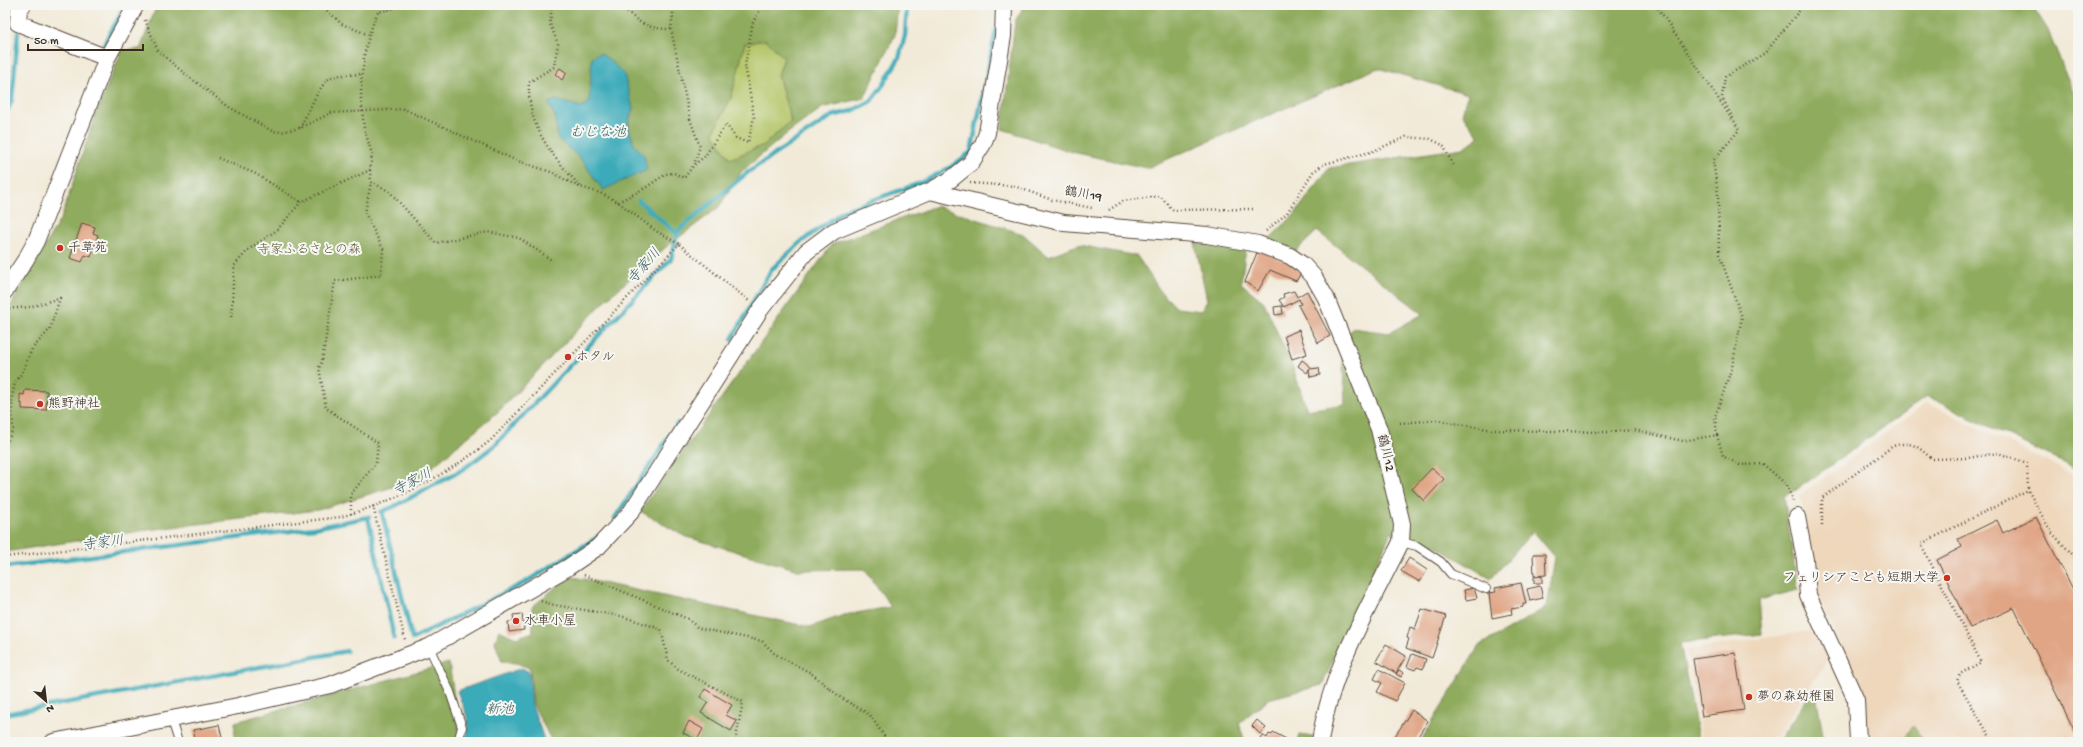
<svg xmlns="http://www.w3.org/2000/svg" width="2083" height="747" font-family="'Gochi Hand','Klee One',sans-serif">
<rect width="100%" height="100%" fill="#f6f6f2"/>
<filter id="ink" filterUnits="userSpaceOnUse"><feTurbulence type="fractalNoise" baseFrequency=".025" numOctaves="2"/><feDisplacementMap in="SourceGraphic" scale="8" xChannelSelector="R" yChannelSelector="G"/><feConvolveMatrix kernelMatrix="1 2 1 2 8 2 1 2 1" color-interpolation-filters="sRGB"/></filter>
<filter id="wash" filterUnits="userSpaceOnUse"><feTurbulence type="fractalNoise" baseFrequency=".012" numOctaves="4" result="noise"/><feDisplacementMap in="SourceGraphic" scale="16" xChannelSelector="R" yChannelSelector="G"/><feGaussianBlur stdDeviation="0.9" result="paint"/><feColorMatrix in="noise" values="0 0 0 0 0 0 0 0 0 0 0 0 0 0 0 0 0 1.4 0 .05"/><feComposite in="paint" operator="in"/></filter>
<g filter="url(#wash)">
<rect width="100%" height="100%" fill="#f2ead8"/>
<path fill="#eed7bb" d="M 1927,403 L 2078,477 L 2078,742 L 1864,742 L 1863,695 L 1818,595 L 1814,561 L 1800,495 Z
M 1818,630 L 1830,656 L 1777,737 L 1751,742 L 1702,742 L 1687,650 Z"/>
<path fill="#b4c669" stroke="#787844" d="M 766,40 L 784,58 L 778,75 L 791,121 L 764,145 L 730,159 L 713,133 L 731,98 L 745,43 Z"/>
<path fill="#8fab5d" stroke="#656a3e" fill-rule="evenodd" d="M 157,5 L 898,5 L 895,35 L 864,98 L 822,108 L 785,135 L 742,171 L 718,208 L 665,248 L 607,299 L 500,410 L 418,479 L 318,510 L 147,530 L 5,552 L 5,316 L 62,216 L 96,113 L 122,50 L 140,49 ZM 766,40 L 784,58 L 778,75 L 791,121 L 764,145 L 730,159 L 713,133 L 731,98 L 745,43 ZM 591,91 L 633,108 C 626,129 627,139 644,155 L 603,190 L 580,158 L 558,139 L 555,116 L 548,103 L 556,100 L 581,107 L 589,103 Z
M 1025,5 L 2032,5 L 2048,30 L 2078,104 L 2078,470 L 1927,396 L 1796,490 L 1784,496 L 1798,590 L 1759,600 L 1762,634 L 1680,643 L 1699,742 L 1420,742 L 1479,646 L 1547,607 L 1555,557 L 1533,531 L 1491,579 L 1436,546 L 1391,532 L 1322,685 L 1268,699 L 1239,723 L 1245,742 L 552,742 L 533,704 L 530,668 L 516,663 L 502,662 L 495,642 L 499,630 L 516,638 L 533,632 L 532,607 L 569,576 L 810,627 L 844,615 L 891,607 L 865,569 L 798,570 L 684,536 L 640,511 L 832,244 L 936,206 L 1023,234 L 1048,256 L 1078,245 L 1137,256 L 1161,292 L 1177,308 L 1201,311 L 1207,300 L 1195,243 L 1246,248 L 1241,283 L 1264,302 L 1293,368 L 1307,410 L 1345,404 L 1342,348 L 1352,328 L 1389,333 L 1423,314 L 1317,231 L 1296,251 L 1268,240 L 1294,215 L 1329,168 L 1463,148 L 1479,137 L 1462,114 L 1468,94 L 1378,68 L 1147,168 L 1072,152 L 1002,129 L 1015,21 Z
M 5,21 L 10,53 L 5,63 Z
M 449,663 L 461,742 L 234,742 L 235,722 Z
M 1815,687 L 1824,742 L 1766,742 L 1779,740 Z
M 1913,726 L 1925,742 L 1903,742 Z
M 1299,735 L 1313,737 L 1312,742 L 1297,742 Z"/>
<path fill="#3baab9" stroke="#3b6a6c" d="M 600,53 L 610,60 L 624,74 L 633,108 L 628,124 L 634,145 L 644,155 L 647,170 L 603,190 L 580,158 L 558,139 L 555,116 L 548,103 L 556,100 L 581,107 L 589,103 L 592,57 Z
M 522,668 L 529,672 L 532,705 L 545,742 L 466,742 L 468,719 L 457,691 Z"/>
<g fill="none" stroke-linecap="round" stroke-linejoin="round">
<path stroke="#3baab9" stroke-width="4.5" d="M 101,53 L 107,38 L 126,5
M 5,116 L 12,100 L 18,33
M 639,201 L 677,234
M 732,339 L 771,270 L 801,242 L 845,210 L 923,182 L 951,167 L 971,152 L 996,30
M 381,512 L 393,507 L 462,470 L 494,446 L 671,259 L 678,231 L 748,172 L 832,116 L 852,111 L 871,101 L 883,85 L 899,58 L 905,35 L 907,5
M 382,512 L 412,639 L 526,582 L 598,537
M 368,517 L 394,638
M 615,518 L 678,423
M 5,567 L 314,528 L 369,517
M 5,714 L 347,651"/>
</g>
<g id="blocks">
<path fill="#e0a585" d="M 560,68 L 567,73 L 562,80 L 555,74 Z
M 82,223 L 95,227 L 93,233 L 98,235 L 91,257 L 85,255 L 82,262 L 70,258 Z
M 1258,250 L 1290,263 L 1302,272 L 1296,281 L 1270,270 L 1258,291 L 1245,282 Z
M 1294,291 L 1297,297 L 1307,291 L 1330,336 L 1318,343 L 1298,305 L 1301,304 L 1299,299 L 1284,307 L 1279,300 L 1284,297 L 1283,294 Z
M 1282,306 L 1283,314 L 1275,315 L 1274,307 Z
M 1299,330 L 1307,354 L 1292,359 L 1284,336 Z
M 1302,360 L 1311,367 L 1309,369 L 1319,368 L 1320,375 L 1310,377 L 1309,369 L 1307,373 L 1298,366 Z
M 25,390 L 47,391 L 46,410 L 22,409 L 22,403 L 20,403 L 20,394 L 24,395 Z
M 1432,468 L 1444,479 L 1424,501 L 1412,489 Z
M 2036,517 L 2078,599 L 2078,738 L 2014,608 L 1970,628 L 1937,560 L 1962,547 L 1958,539 L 1997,520 L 2003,533 Z
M 1533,554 L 1545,554 L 1546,575 L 1534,576 Z
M 1409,558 L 1427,570 L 1420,582 L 1401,571 Z
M 1542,576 L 1542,583 L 1534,583 L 1534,577 Z
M 1521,583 L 1526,604 L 1523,604 L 1523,607 L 1511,609 L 1512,614 L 1492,618 L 1489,593 L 1496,592 L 1495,588 Z
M 1540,586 L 1543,598 L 1530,601 L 1527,589 Z
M 1474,588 L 1477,598 L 1466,600 L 1464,590 Z
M 1422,609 L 1446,616 L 1432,658 L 1406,648 L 1409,639 L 1407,638 L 1410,627 L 1415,629 Z
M 522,614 L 524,630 L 509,632 L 508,622 L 514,621 L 513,615 Z
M 1386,644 L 1406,656 L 1396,673 L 1376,661 Z
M 1735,653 L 1744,710 L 1702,716 L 1693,659 Z
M 1412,654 L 1426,659 L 1423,669 L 1417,667 L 1415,670 L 1407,667 Z
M 1379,669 L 1405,683 L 1395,701 L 1377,692 L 1382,683 L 1374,679 Z
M 1399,670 L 1404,673 L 1401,677 L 1396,674 Z
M 705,689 L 732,705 L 726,715 L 737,721 L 731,731 L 701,713 L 708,702 L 700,697 Z
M 1412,710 L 1428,721 L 1414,742 L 1391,742 Z
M 1257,720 L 1266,728 L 1260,734 L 1252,726 Z
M 689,721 L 703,729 L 697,740 L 683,733 Z
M 219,725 L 223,742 L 196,742 L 193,730 Z
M 1273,732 L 1288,740 L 1287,742 L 1258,742 L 1262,735 L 1267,738 L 1269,734 L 1272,735 Z"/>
</g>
</g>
<g filter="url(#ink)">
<use href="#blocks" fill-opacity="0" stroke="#56473a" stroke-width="1"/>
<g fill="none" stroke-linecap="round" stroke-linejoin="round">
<defs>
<path id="lane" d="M 1401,542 L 1417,546 L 1441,562 L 1451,574 L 1486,589
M 429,647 L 450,692 L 462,727 L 458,742
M 171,720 L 178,742"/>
<path id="street" d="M 23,5 L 19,9 L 18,23 L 107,58
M 930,191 L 1064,223 L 1207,235 L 1258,244 L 1290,256 L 1303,265 L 1314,277 L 1326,298 L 1379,429 L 1402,524 L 1401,542 C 1370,605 1330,671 1320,742
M 5,291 L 26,259 L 36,241 L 107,58 L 136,5
M 1797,517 L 1805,560 L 1808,595 L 1856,700 L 1858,742
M 53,742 L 238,706 L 330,685 L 429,647 L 567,568 L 598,547 L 631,512 L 760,310 L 806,252 L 834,231 L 930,191 L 950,180 L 971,163 L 983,144 L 987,133 L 1003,36 L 1004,5"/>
</defs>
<use href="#lane" stroke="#56473a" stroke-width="10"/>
<use href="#street" stroke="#56473a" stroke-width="18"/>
<path stroke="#56473a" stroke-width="2.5" stroke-dasharray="1 3" stroke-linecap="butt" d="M 321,5 L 342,24 L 369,35
M 552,5 L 550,24 L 558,44 L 554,67 L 529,82 C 527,127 552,156 581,187
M 622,5 C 637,23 647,29 671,29
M 674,5 L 671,29 L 690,119 L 700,147 L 694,164
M 1656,5 L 1733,121
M 145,20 L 158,51 L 184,73 L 229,107 L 272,131 L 281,132 L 300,128 L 331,113 L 404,109 L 515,160 L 551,172 L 577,186 L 600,193 L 618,202 L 656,231 L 679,244
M 361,99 C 361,69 365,40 378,12 L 392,9 L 396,5
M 300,128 C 307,115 320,82 332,77 C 340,74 352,75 361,74
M 218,158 L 256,174 L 301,202
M 370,170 L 371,182 L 389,191 L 436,243 L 488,232 L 519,238 L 553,261
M 970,183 L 1014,186 L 1052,200 L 1092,208
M 618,202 L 645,188 L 666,174 L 674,173 L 684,178 L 694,165 L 705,156 L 726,124 L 736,138 L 748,143 L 754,117 L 745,65 L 753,22 L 763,5
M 1109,210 L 1123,201 L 1160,196 L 1173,210 L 1254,209
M 1266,231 L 1287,213 L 1313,172 L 1324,164 L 1371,152 L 1406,137 L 1430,139 L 1443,145 L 1454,167
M 5,309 L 30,307 L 60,298 L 50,329 L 32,349 L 22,373 L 15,382 L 12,398 L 13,429 L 5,447
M 231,321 L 234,266 L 248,250 L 277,230 L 301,202 L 370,170 L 372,154 L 364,128
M 5,398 L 12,398
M 1400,423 L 1437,420 L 1492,430 L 1607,432 L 1634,430 L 1683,441 L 1717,435 L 1723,456 L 1740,465 L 1763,464 L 1787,485 L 1793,502
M 1717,435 L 1715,417 L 1732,367 L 1742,317 L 1719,254 L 1718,193 L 1713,161 L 1739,130 L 1722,97 L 1725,77 L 1765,53 L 1804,5
M 373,506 L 405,640
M 351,514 L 351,494 L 376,463 L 378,443 L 326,408 L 319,368 L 322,361 L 335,281 L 381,275 L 383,249 L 365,213 L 371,182
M 1822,525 L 1822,498 L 1893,446 C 1912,440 1918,447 1932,459 L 1968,458 L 1998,453 L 2027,463 L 2028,490
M 5,557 L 340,517 C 395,502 447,475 491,440 L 679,244 L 749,301
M 584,575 L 688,619 L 698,628 L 762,641 L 775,654 L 811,673 L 840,697 L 870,715 L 888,742
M 541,601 L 554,605 L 621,616 L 661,629 L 668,660 L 678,669 L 743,702 L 735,742
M 1993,742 L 1957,681 L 1960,674 L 1981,662 L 1921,544 L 2028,490 L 2051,532 L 2078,560
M 2062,742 L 2068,738"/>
<use href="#lane" stroke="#fff" stroke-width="8"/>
<use href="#street" stroke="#fff" stroke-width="16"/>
<path stroke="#56473a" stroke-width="2.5" stroke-dasharray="1 3" stroke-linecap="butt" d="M 361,99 L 364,128"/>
</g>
</g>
<g fill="#c8321e" stroke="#f6f6f2" stroke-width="1.5">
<circle cx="60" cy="248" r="4"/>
<circle cx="568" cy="357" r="4"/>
<circle cx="40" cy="404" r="4"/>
<circle cx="1947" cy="578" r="4"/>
<circle cx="516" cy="621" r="4"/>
<circle cx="1749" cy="697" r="4"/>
</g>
<g text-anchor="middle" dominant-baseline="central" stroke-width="4" stroke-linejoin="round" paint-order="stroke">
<g font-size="13" fill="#3b2a1e" stroke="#f6f6f2">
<text transform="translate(1083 195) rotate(10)">鶴川19</text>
<text transform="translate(1385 453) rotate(76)">鶴川12</text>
</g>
<g font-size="13" fill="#3b2a1e" stroke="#f6f6f2" text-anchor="start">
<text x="68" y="248">千草苑</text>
<text x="576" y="357">ホタル</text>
<text x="48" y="404">熊野神社</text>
<text x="1939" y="578" text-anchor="end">フェリシアこども短期大学</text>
<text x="524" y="621">水車小屋</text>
<text x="1757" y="697">夢の森幼稚園</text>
</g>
<g font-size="13" fill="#5f5934" stroke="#f6f6f2">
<text x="309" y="250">寺家ふるさとの森</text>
</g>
<g font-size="14" font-style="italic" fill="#3b5d5c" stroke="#f6f6f2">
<text x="598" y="133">むじな池</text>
<text transform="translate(645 267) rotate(-49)">寺家川</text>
<text transform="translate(413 483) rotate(-28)">寺家川</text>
<text transform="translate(103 544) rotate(-7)">寺家川</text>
<text x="500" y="710">新池</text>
</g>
</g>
<rect width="2083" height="747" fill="none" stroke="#f6f6f2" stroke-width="20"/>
<g transform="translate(46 701) rotate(152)" stroke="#f6f6f2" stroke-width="3" paint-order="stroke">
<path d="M0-3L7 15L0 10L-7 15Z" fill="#3b2a1e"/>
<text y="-6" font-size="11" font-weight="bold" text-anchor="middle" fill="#3b2a1e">N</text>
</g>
<path d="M28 44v6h115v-6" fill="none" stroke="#3b2a1e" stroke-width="2"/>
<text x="34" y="44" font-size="12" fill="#3b2a1e" stroke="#f6f6f2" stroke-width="3" paint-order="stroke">50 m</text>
</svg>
